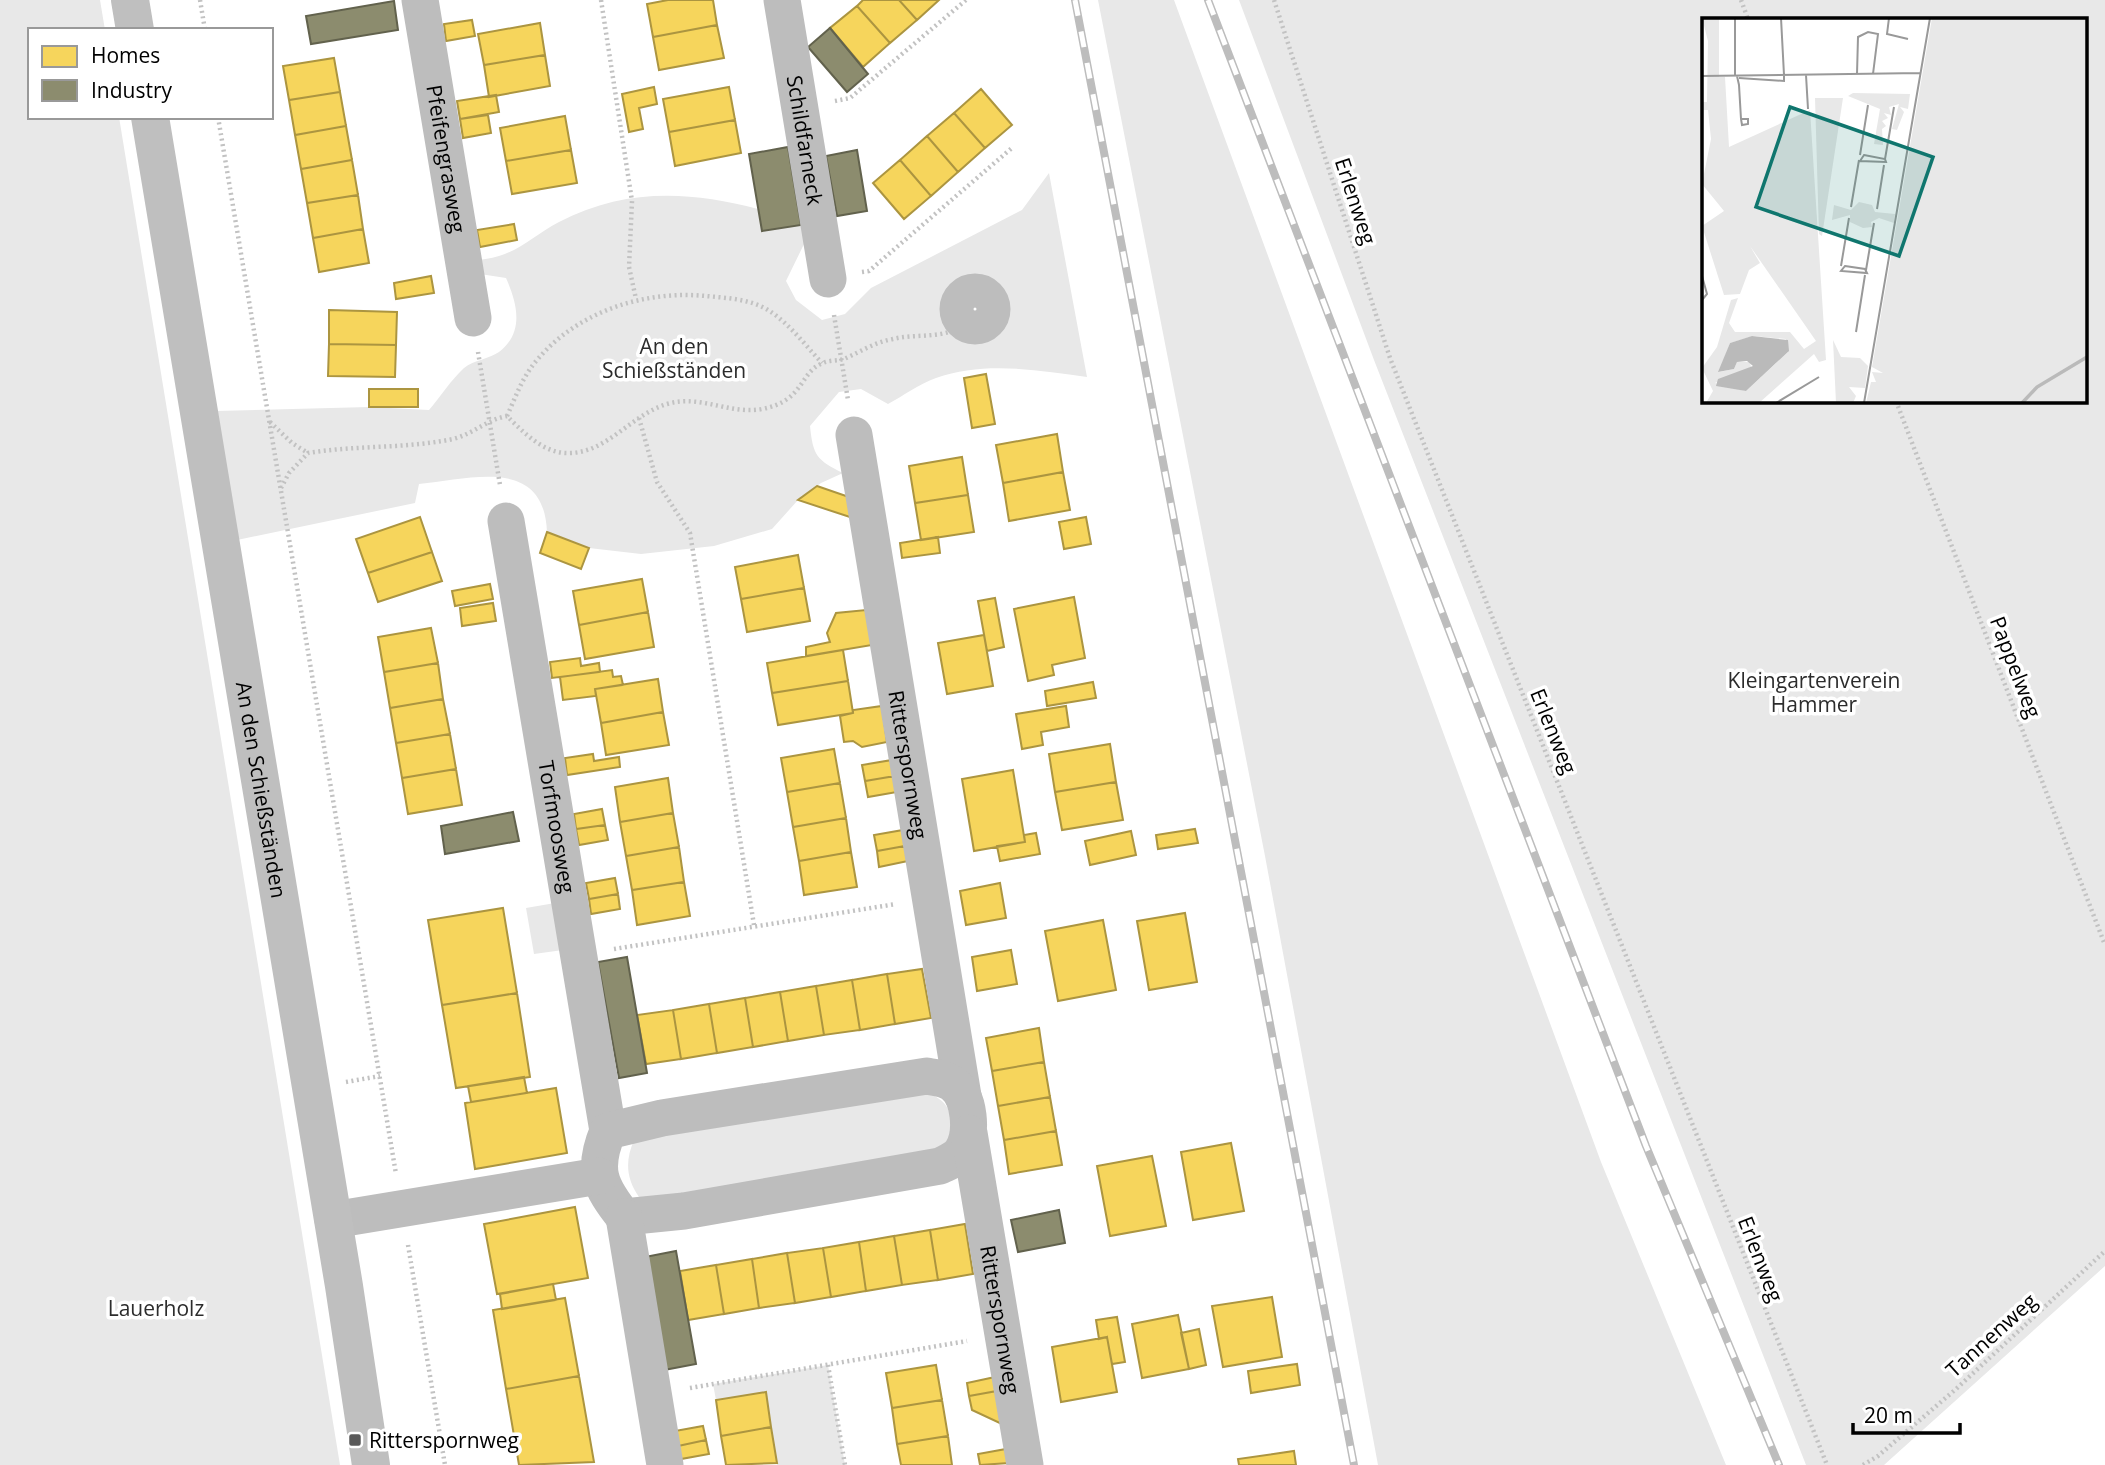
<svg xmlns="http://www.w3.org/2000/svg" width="2105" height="1465" font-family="'Open Sans',sans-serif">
<rect width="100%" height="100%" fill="#fff"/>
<path fill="#e8e8e8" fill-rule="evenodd" d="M 0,0 L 100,0 L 105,30 L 30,30 L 30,117 L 119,117 L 340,1465 L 0,1465 Z
M 1098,0 L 1174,0 L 1601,1162 L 1726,1465 L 1378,1465 L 1265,856 Z
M 1239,0 L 2105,0 L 2105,1266 L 1884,1465 L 1806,1465 L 1374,360 ZM 1704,19 L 2086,19 L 2086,401 L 1704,401 Z
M 1049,173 L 1087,377 C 1037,370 984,361 936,378 C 919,384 903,396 888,404 L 861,389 L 839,392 L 810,426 C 813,456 817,460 843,473 L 821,483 L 798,500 L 772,529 L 714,546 L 641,554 L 589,548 L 547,532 C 544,456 472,479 419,484 L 415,503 L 237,540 L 216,411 L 369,407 L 429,410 C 441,396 451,380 464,368 C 474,360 489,359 499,352 C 525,332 517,303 506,278 L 480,274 L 478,260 C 515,257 529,238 559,222 C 625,188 689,191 758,209 L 762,231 L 801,225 L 805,242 L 786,281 L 796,300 L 822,320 L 845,314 L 871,288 L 1022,210 ZM 977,292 L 990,300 C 995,314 988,326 973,327 L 960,320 L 958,305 L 967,293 Z
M 555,903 L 563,950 L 534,954 L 526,908 Z
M 917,1088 C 953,1102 953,1110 949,1147 L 653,1202 L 639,1197 C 626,1178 625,1161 634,1140 Z
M 828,1365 L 845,1465 L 777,1465 L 766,1392 L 716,1400 L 713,1384 Z"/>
<path fill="#f6d55c" stroke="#ac9540" stroke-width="2" d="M 668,0 L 713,0 L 717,25 L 653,37 L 647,4 Z
M 863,0 L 899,0 L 917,20 L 890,43 L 857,6 Z
M 899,0 L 939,0 L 917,20 Z
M 857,6 L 890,43 L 863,67 L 830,28 Z
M 472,20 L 475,36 L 446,41 L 444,24 Z
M 540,23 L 545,55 L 484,65 L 478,34 Z
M 717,25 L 724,58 L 659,70 L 653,37 Z
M 545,55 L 550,86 L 489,97 L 484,65 Z
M 334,58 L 340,92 L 289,100 L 283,66 Z
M 654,87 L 657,104 L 639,108 L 643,129 L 629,132 L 622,94 Z
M 729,87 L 735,120 L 669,132 L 663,99 Z
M 981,89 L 1012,125 L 985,148 L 954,113 Z
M 340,92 L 346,126 L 295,135 L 289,100 Z
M 496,95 L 499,112 L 460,119 L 457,101 Z
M 954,113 L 985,148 L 958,172 L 927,136 Z
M 488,115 L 491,133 L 463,138 L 460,119 Z
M 565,116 L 571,150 L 506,161 L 500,128 Z
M 735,120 L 741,153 L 675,166 L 669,132 Z
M 346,126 L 352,160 L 301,169 L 295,135 Z
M 927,136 L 958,172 L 931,196 L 900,160 Z
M 571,150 L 577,183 L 512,194 L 506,161 Z
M 352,160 L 358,195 L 307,203 L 301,169 Z
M 900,160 L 931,196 L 904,219 L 873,183 Z
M 358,195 L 363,229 L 313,238 L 307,203 Z
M 514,224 L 517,240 L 480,247 L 477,230 Z
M 363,229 L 369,263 L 319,272 L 313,238 Z
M 431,276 L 434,293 L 396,299 L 394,283 Z
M 329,310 L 397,312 L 396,345 L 329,344 Z
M 329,344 L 396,345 L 395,377 L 328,376 Z
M 986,374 L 995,424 L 972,428 L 964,378 Z
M 369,389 L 418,389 L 418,407 L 369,407 Z
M 1057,434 L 1063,472 L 1003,483 L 996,445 Z
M 962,457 L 968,495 L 915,503 L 909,466 Z
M 1063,472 L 1070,510 L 1009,521 L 1003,483 Z
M 817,486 L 849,497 L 853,518 L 798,500 Z
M 968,495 L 974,532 L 921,540 L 915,503 Z
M 420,517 L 432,552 L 368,573 L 356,539 Z
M 1086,517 L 1091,544 L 1064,549 L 1059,522 Z
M 547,532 L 589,548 L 581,569 L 540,553 Z
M 938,537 L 940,553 L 902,558 L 900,543 Z
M 432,552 L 442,581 L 378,602 L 368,573 Z
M 798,555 L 804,588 L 741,599 L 735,567 Z
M 642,579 L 648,612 L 579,625 L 573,591 Z
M 490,584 L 493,599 L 455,606 L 452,591 Z
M 804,588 L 810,621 L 747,632 L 741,599 Z
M 1074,597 L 1085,658 L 1052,665 L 1054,675 L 1028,681 L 1014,609 Z
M 995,598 L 1004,647 L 987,651 L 978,601 Z
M 493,603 L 496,621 L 462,626 L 460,608 Z
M 866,610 L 872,645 L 806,656 L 806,647 L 830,642 L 827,633 L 836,613 Z
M 648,612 L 654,647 L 585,659 L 579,625 Z
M 431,628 L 438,663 L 384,672 L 378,637 Z
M 984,635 L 993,686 L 947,694 L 938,643 Z
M 843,650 L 848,681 L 772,693 L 767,663 Z
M 580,658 L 581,666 L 599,663 L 600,672 L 552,678 L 550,662 Z
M 438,663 L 443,699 L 390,708 L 384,672 Z
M 612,670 L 613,677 L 621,676 L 623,685 L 595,689 L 596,696 L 563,700 L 560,677 Z
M 658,679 L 663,712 L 601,723 L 595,689 Z
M 848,681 L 853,713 L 778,725 L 772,693 Z
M 1093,682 L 1096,698 L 1047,706 L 1045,691 Z
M 443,699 L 450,734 L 396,743 L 390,708 Z
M 882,706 L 887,742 L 862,747 L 853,741 L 844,742 L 840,716 L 853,713 L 853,710 Z
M 1066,706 L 1069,727 L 1041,732 L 1043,745 L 1022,749 L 1016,714 Z
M 663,712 L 669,745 L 606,755 L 601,723 Z
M 450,734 L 456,769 L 402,778 L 396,743 Z
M 1110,744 L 1116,782 L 1055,792 L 1049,754 Z
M 834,749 L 840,783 L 787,792 L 781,758 Z
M 593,754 L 594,761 L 619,757 L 620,767 L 567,775 L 565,758 Z
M 892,760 L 895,776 L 865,781 L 862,765 Z
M 456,769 L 462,805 L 408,814 L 402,778 Z
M 1013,770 L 1025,842 L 974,851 L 962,779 Z
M 895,776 L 897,792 L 868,797 L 865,781 Z
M 668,778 L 673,813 L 620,822 L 615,787 Z
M 1116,782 L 1123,820 L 1062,830 L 1055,792 Z
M 840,783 L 846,818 L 793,827 L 787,792 Z
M 602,809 L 605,825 L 576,829 L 574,814 Z
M 673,813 L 679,847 L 626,856 L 620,822 Z
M 846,818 L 851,852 L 799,861 L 793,827 Z
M 605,825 L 608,840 L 579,845 L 576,829 Z
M 1195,829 L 1198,843 L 1158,849 L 1156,835 Z
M 903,830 L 905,846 L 877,851 L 874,835 Z
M 1131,831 L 1136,855 L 1090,865 L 1085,841 Z
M 1036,833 L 1040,854 L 1000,861 L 997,846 L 1025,842 L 1024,835 Z
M 905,846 L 908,861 L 879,867 L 877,851 Z
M 679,847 L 684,882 L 632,890 L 626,856 Z
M 851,852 L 857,887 L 804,895 L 799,861 Z
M 615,878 L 618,894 L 589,899 L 586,883 Z
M 684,882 L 690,916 L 637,925 L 632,890 Z
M 1000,883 L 1006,918 L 966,925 L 960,891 Z
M 618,894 L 620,909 L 591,914 L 589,899 Z
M 503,908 L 517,993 L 442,1005 L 428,920 Z
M 1185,913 L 1197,982 L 1149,990 L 1137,921 Z
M 1103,920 L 1116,990 L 1058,1001 L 1045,931 Z
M 1011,950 L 1017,984 L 977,991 L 972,957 Z
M 922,969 L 931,1018 L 895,1024 L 887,974 Z
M 887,974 L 895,1024 L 860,1030 L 852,980 Z
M 852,980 L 860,1030 L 824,1035 L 816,986 Z
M 816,986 L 824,1035 L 788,1041 L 780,992 Z
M 780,992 L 788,1041 L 753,1047 L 745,998 Z
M 517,993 L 530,1077 L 456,1088 L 442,1005 Z
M 745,998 L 753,1047 L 717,1053 L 709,1004 Z
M 709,1004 L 717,1053 L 681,1059 L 673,1010 Z
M 673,1010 L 681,1059 L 646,1064 L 637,1015 Z
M 1039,1028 L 1044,1062 L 992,1071 L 986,1038 Z
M 1044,1062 L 1050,1097 L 998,1106 L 992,1071 Z
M 524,1077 L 527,1093 L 471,1102 L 468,1086 Z
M 556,1088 L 567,1153 L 475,1169 L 465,1103 Z
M 1050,1097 L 1056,1131 L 1004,1140 L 998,1106 Z
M 1056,1131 L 1062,1165 L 1009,1174 L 1004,1140 Z
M 1231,1143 L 1244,1211 L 1193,1220 L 1181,1152 Z
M 1152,1156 L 1166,1226 L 1110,1236 L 1097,1166 Z
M 575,1207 L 588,1278 L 497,1294 L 484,1224 Z
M 965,1224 L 973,1274 L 938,1280 L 930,1230 Z
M 930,1230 L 938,1280 L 902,1285 L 894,1236 Z
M 894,1236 L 902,1285 L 866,1291 L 859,1242 Z
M 859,1242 L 866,1291 L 831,1297 L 823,1248 Z
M 823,1248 L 831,1297 L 795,1303 L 787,1253 Z
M 787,1253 L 795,1303 L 759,1308 L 752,1259 Z
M 752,1259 L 759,1308 L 724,1314 L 716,1265 Z
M 716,1265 L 724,1314 L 688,1320 L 680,1271 Z
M 553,1284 L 556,1300 L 502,1309 L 500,1294 Z
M 1272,1297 L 1282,1357 L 1223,1367 L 1212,1306 Z
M 565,1298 L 579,1376 L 506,1389 L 493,1310 Z
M 1178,1315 L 1189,1369 L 1142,1378 L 1132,1324 Z
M 1117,1317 L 1125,1362 L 1112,1364 L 1107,1337 L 1099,1339 L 1096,1320 Z
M 1199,1329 L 1206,1365 L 1189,1369 L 1181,1333 Z
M 1107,1337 L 1117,1392 L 1061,1402 L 1052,1347 Z
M 1297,1364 L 1300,1385 L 1251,1393 L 1248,1371 Z
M 936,1365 L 942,1400 L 892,1408 L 886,1373 Z
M 579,1376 L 594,1462 L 519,1465 L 506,1389 Z
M 995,1377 L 997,1391 L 969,1396 L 967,1383 Z
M 997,1391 L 1004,1425 L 972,1410 L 969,1396 Z
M 766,1392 L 771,1427 L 721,1436 L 716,1400 Z
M 942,1400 L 948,1436 L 897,1444 L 892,1408 Z
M 703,1426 L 706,1440 L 678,1446 L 675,1431 Z
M 771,1427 L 777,1463 L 726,1465 L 721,1436 Z
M 948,1436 L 952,1465 L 901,1465 L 897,1444 Z
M 706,1440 L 709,1454 L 681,1459 L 678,1446 Z
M 1006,1449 L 1009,1463 L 980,1465 L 978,1454 Z
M 1294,1451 L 1296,1465 L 1239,1465 L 1238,1459 Z"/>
<path fill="#8c8c6e" stroke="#62624d" stroke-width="2" d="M 394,1 L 398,30 L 311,44 L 306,16 Z
M 830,28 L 868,74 L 847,92 L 808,47 Z
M 788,147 L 801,225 L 762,231 L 749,154 Z
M 857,150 L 867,211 L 837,216 L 826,156 Z
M 513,812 L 519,841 L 445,854 L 441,826 Z
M 627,957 L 647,1073 L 619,1078 L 598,962 Z
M 1059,1210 L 1065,1243 L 1018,1252 L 1011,1220 Z
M 676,1251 L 696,1364 L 664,1370 L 645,1257 Z"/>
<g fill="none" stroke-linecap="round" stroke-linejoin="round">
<path stroke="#c2c2c2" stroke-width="4.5" stroke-dasharray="2 3.5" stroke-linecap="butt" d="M 200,0 L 205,30
M 601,0 L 632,201 L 629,267 L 636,299
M 1274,0 L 1390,358 L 1827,1465
M 1741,0 L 1748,19
M 835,101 L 850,98 L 966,0
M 218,117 L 396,1174
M 862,272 L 869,271 L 1013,147
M 834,315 L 848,400
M 478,352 L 500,485
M 1896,401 L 2105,945
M 507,416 C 516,396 523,376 537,360 C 578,311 645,290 706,296 C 727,298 750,299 768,310 C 789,323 805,345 822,363
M 639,418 L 657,482 L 690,533 L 754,925
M 270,422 L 292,443 L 308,453
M 281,488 L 289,473 L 308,453 C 356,445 405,449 453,439 C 473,434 486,420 507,416 C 523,432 544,454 569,453 C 607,453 632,414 667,404 C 700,394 730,415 762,409 C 805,401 799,372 823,363 C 829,360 837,361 844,359 C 860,352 875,342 893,339 C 917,333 944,340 964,324
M 614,949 L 896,904
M 346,1082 L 380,1076
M 408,1245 L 445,1465
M 828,1365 L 845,1465
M 690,1388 L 967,1341
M 1863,1465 L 1878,1456 L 1956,1389 L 2105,1251"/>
<g stroke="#bdbdbd" stroke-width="37">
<path id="s1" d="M 420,0 L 473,318"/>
<path id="s2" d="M 782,0 L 828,279"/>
<circle cx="975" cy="309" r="17"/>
<path id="s3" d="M 854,435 L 963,1096"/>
<path id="s4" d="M 506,521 L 608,1131"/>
<path d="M 927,1076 C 936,1078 945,1078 953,1084 C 970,1097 973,1133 962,1151 C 957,1159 948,1162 940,1166 L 684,1211 L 624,1217 C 599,1186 592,1169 608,1131 L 662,1118 Z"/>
<path id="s5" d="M 969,1133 L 1025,1465"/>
<path d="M 624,1217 L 665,1465"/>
<path d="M 333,1220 L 599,1176"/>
</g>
<g stroke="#bfbfbf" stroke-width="38">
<path d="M 130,0 L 135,30"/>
<path id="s6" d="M 150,117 L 344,1286 L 371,1465"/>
</g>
<defs>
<path id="rail" d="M 1075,0 L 1354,1465
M 1208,0 L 1646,1146 L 1779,1465"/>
</defs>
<use href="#rail" stroke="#bdbdbd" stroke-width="8"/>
<use href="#rail" stroke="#fff" stroke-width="5" stroke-dasharray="16" stroke-linecap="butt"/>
</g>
<rect fill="#595959" stroke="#fff" stroke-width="2.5" x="348" y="1433" width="14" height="14" rx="3.5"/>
<g text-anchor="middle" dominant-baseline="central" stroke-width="7" stroke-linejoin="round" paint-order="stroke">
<g font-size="21" fill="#000" stroke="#fff">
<text stroke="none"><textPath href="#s2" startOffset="142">Schildfarneck</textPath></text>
<text stroke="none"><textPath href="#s1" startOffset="161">Pfeifengrasweg</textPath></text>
<text transform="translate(1356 201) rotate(72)">Erlenweg</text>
<text transform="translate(2016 667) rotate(69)">Pappelweg</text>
<text transform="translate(1554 731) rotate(68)">Erlenweg</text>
<text stroke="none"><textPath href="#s3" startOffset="334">Ritterspornweg</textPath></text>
<text stroke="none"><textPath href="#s6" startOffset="682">An den Schießständen</textPath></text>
<text stroke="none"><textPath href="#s4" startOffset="310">Torfmoosweg</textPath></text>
<text transform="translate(1761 1259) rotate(69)">Erlenweg</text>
<text stroke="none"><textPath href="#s5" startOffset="189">Ritterspornweg</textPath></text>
<text transform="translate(1991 1335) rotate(-42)">Tannenweg</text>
</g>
<g font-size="21" fill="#2c2c2c" stroke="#fff">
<text x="674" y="346">An den<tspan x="674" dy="24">Schießständen</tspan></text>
<text x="1814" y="680">Kleingartenverein<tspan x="1814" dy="24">Hammer</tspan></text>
<text x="156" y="1308">Lauerholz</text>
</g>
<g font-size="21" fill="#000" stroke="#fff" text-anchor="start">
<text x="369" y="1440">Ritterspornweg</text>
</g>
</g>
<g transform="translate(1702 18)">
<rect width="385" height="385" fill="#fff"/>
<path d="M 0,0 L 17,0 L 17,59 L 23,59 L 27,129 L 108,92 L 124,342 L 117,344 L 112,336 L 57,385 L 4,385 L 11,373 L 0,350 L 15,329 L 29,282 L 36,280 L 27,305 L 33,314 L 88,314 L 102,331 L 114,323 L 48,228 L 58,245 L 47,252 L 38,276 L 22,277 L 0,208 L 22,193 L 0,166 L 9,121 L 6,92 L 0,92 L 0,84 L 5,84 L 6,23 ZM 51,318 L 84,321 L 86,334 L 44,373 L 13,365 L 49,349 L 48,344 L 35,344 L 32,351 L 17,354 L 28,325 ZM 230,0 L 385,0 L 385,385 L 164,385 L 169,364 L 174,364 L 170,354 L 181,355 L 170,349 ZM 151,75 L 208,76 L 206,91 L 198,89 L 202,94 L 195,112 L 190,111 L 197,86 L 187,89 L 189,97 L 182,95 L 186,100 L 180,103 L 184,108 L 180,111 L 181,127 L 172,126 L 178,91 L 146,78 ZM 113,80 L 141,80 L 120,218 L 117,216 ZM 157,184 L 170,187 L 173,194 L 193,196 L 192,205 L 177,200 L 169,204 L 170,209 L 161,210 L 148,204 L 148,197 L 130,202 L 132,187 L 149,192 ZM 131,322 L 139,339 L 158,340 L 166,348 L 163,370 L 147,369 L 154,378 L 151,385 L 134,385 Z" fill="#e8e8e8" fill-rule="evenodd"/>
<path d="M 50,318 L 86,322 L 87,333 L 44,373 L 14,368 L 16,361 L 51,348 L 45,343 L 35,344 L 32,351 L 16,354 L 28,325 Z" fill="#bababa"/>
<path fill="none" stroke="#bababa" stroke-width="3.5" d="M 320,385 L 335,369 L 385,339"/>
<path fill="none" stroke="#999" stroke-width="2" d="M 33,0 L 33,58M 79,0 L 82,57M 187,0 L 185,16 L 206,21M 155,56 L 156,19 L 166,14 L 176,16 L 171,56M 104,57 L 106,91M 0,58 L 219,55M 35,58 L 37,67 L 39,101 L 40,107 L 46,106 L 46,101 L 39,101M 37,60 L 82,63 L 82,57M 158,137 L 166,87M 162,137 L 183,141 L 184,144 L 158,143 ZM 183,141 L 192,89M 149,189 L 157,142M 175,191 L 182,147M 139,248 L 147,200M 143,248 L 163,251 L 165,255 L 139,253 ZM 164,252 L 172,205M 0,258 L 5,276 L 0,282M 154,314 L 163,257M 74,385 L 117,359M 162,385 L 228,0"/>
<path fill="#0f766e" fill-opacity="0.15" stroke="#0f766e" stroke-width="3.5" d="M 88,89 L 231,139 L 197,238 L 54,189 Z"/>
<rect width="385" height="385" fill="none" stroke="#000" stroke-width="3.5"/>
</g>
<rect x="28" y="28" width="245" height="91" fill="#ffffff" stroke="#999999" stroke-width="2"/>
<rect x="42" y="46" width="35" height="21" fill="#f6d55c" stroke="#999999" stroke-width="2"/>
<text x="91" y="63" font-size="21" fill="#000000">Homes</text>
<rect x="42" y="80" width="35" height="21" fill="#8c8c6e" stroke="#999999" stroke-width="2"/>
<text x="91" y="98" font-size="21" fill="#000000">Industry</text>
<path d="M1853 1423v10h107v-10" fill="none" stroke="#000000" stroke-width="3.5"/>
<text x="1864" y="1423" font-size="21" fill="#000000" stroke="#ffffff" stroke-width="5" paint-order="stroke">20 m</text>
</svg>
